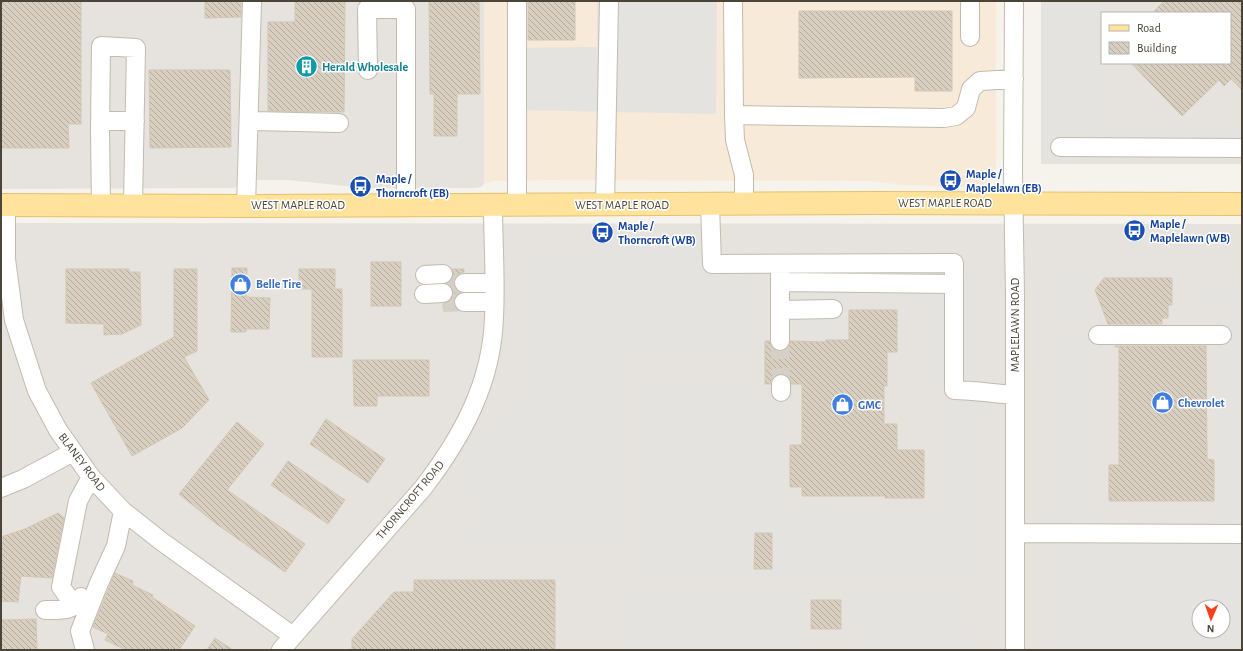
<svg xmlns="http://www.w3.org/2000/svg" width="1243" height="651" font-family="'Alegreya Sans',sans-serif">
<defs>
<pattern id="building-back-hatch" width="6" height="6" patternUnits="userSpaceOnUse"><rect width="6" height="6" fill="#d8cfc1"/><path d="M-1 5l2 2M0 0l6 6M5-1l2 2" fill="none" stroke="#b1aa9e"/></pattern>
</defs>
<rect width="100%" height="100%" fill="#f6f3ec"/>
<path fill="#f7ead8" d="M 484,1 L 996,1 L 996,166 L 992,178 L 988,183 L 979,187 L 950,187 L 902,185 L 872,181 L 550,180 L 493,181 L 484,184 Z"/>
<path fill="#e6e2dd" fill-rule="evenodd" d="M 1,1 L 484,1 L 484,184 L 481,187 L 474,188 L 365,188 L 288,180 L 244,180 L 234,188 L 1,189 Z
M 1041,1 L 1242,1 L 1242,164 L 1041,164 ZM 1102,13 L 1230,13 L 1230,63 L 1102,63 Z
M 1,223 L 1242,224 L 1242,650 L 1,650 ZM 1199,607 L 1223,607 L 1223,631 L 1199,631 Z"/>
<path fill="#e5e3e0" fill-rule="evenodd" d="M 597,1 L 717,1 L 716,114 L 517,110 L 517,48 L 597,47 Z
M 1041,1 L 1100,1 L 1101,130 L 1242,129 L 1242,157 L 1041,154 Z
M 719,243 L 720,256 L 756,257 L 755,359 L 627,358 L 627,552 L 449,553 L 469,533 L 469,493 L 452,490 L 485,423 L 511,416 L 512,393 L 528,393 L 528,248 Z
M 1053,263 L 1089,263 L 1089,324 L 1052,325 Z
M 795,270 L 984,273 L 983,384 L 917,384 L 916,297 L 838,297 L 838,335 L 796,334 Z
M 1197,279 L 1242,279 L 1242,304 L 1198,304 Z
M 1214,315 L 1242,315 L 1242,524 L 1218,523 Z
M 1048,334 L 1098,335 L 1100,524 L 1047,523 Z
M 638,375 L 745,376 L 745,391 L 781,392 L 781,507 L 939,509 L 940,401 L 985,401 L 984,587 L 640,585 Z
M 1242,542 L 1242,650 L 1048,650 L 1047,544 ZM 1199,607 L 1223,607 L 1223,631 L 1199,631 Z
M 961,593 L 971,595 L 973,650 L 861,650 L 862,630 L 849,629 L 850,594 Z
M 627,594 L 805,594 L 803,650 L 627,650 Z"/>
<path fill="url(#building-back-hatch)" stroke="#d3c7b4" d="M 1,1 L 81,1 L 81,124 L 68,124 L 69,148 L 1,148 Z
M 205,1 L 241,1 L 241,17 L 205,18 Z
M 295,1 L 345,1 L 344,112 L 268,111 L 268,22 L 295,22 Z
M 429,1 L 479,1 L 480,94 L 457,94 L 457,136 L 434,136 L 434,94 L 430,94 Z
M 528,1 L 575,1 L 575,40 L 528,40 Z
M 1164,1 L 1242,1 L 1242,90 L 1231,79 L 1224,86 L 1219,80 L 1182,116 L 1131,63 L 1230,63 L 1230,13 L 1152,13 Z
M 799,11 L 952,11 L 952,91 L 915,91 L 915,77 L 799,78 Z
M 149,70 L 230,70 L 231,147 L 150,148 Z
M 371,262 L 401,262 L 401,306 L 371,306 Z
M 232,268 L 247,268 L 246,297 L 270,298 L 269,329 L 246,329 L 246,332 L 231,332 Z
M 66,269 L 129,269 L 129,272 L 140,272 L 141,325 L 122,334 L 104,335 L 104,324 L 66,323 Z
M 174,269 L 197,269 L 197,351 L 184,357 L 209,400 L 182,428 L 132,456 L 91,383 L 174,337 Z
M 299,269 L 335,269 L 335,289 L 342,289 L 342,357 L 312,357 L 312,289 L 299,289 Z
M 452,269 L 464,269 L 464,272 L 458,274 L 455,278 L 454,283 L 455,289 L 460,292 L 455,296 L 454,302 L 455,307 L 457,309 L 443,309 L 443,304 L 449,302 L 452,297 L 453,292 L 452,288 L 447,283 L 452,278 L 453,274 Z
M 1104,278 L 1172,278 L 1172,305 L 1168,305 L 1168,318 L 1162,318 L 1162,324 L 1108,324 L 1095,290 Z
M 849,310 L 897,310 L 897,352 L 887,352 L 887,386 L 884,386 L 884,424 L 897,424 L 897,450 L 924,450 L 924,498 L 885,498 L 885,496 L 802,496 L 802,487 L 790,487 L 790,445 L 802,445 L 802,384 L 791,384 L 790,378 L 786,375 L 781,374 L 775,375 L 772,379 L 771,384 L 765,384 L 765,341 L 770,341 L 771,346 L 774,350 L 780,351 L 785,350 L 789,347 L 790,341 L 826,342 L 826,340 L 849,340 Z
M 1115,346 L 1206,346 L 1207,459 L 1214,460 L 1214,501 L 1109,501 L 1109,465 L 1119,465 L 1119,347 L 1115,347 Z
M 353,360 L 429,360 L 429,396 L 377,396 L 377,406 L 354,406 Z
M 326,419 L 385,459 L 368,483 L 310,444 Z
M 237,422 L 264,444 L 227,490 L 305,544 L 285,572 L 215,523 L 179,494 Z
M 288,461 L 345,500 L 328,524 L 271,485 Z
M 58,513 L 64,518 L 52,578 L 21,576 L 18,602 L 1,601 L 1,537 L 25,529 Z
M 755,533 L 772,533 L 772,569 L 754,569 Z
M 115,573 L 133,581 L 132,585 L 153,595 L 152,597 L 195,626 L 179,650 L 126,650 L 105,640 L 108,634 L 93,627 Z
M 414,580 L 555,580 L 555,650 L 352,650 L 352,639 L 394,592 L 414,592 Z
M 811,600 L 841,600 L 841,629 L 811,629 Z
M 36,619 L 37,650 L 1,650 L 1,620 Z
M 215,638 L 233,650 L 207,650 Z"/>
<g fill="none" stroke-linecap="round" stroke-linejoin="round">
<path stroke="#d4d0c8" stroke-width="18" stroke-dasharray="18 9" stroke-linecap="butt" d="M 443,284 L 464,283
M 443,303 L 464,302
M 780,341 L 781,384"/>
<defs>
<path id="minor" d="M 733,1 L 734,115
M 970,1 L 970,37
M 1014,1 L 1013,172 L 1015,297 L 1015,650
M 368,70 L 367,9 L 406,9 L 406,205
M 100,121 L 135,121
M 249,121 L 339,123
M 1060,147 L 1242,148
M 710,204 L 712,264 L 954,263 L 954,390 C 975,390 995,394 1015,395
M 744,204 L 744,175 L 735,140 L 734,115 L 944,118 L 956,116 L 966,108 L 971,89 L 980,81 L 1014,79
M 6,205 L 6,259 L 14,320 L 37,391 L 58,430 L 91,477 L 123,511 L 161,541 L 293,636
M 101,205 L 100,130 L 101,46 L 136,48 L 133,205
M 517,205 L 517,1
M 605,205 L 609,1
M 246,206 L 252,1
M 425,275 L 443,274
M 780,282 L 954,284
M 464,283 L 494,283
M 424,294 L 443,293
M 464,302 L 494,302
M 780,310 L 833,309
M 1098,335 L 1222,335
M 780,341 L 780,272
M 781,392 L 781,384
M 1,488 L 23,479 L 73,452
M 1015,533 L 1242,534
M 74,605 L 61,587 L 78,501 L 91,477
M 45,610 C 59,610 75,612 81,597
M 85,650 L 80,631 L 99,583 L 116,546 L 123,511
M 281,650 L 423,488 C 462,437 492,383 494,317 C 496,280 493,242 493,205"/>
<path id="major" d="M 1,205 L 246,206 L 877,203 L 1242,204"/>
</defs>
<use href="#minor" stroke="#c2bbae" stroke-width="20"/>
<use href="#major" stroke="#e6c16a" stroke-width="24"/>
<use href="#minor" stroke="#fff" stroke-width="18"/>
<use href="#major" stroke="#ffe39c" stroke-width="22"/>
</g>
<defs>
<symbol id="building-disc" viewBox="-11 -11 22 22"><circle r="9.5" fill="#0f9aa8" stroke="#fff"/><path d="M-4-6H4V6H1V3H-1V6H-4ZM-2.5-4.3h1.7v1.8h-1.7ZM.8-4.3h1.7v1.8H.8ZM-2.5-1h1.7V.8h-1.7ZM.8-1h1.7V.8H.8Z" fill="#fff"/></symbol>
<symbol id="bus-disc" viewBox="-11 -11 22 22"><circle r="9.5" fill="#1a4fb4" stroke="#fff"/><path d="M-5-6H5V4H4V6H2V4H-2V6H-4V4H-5ZM-3.5-4V0h7V-4ZM-3.5 1.2v1.5H-2V1.2ZM2 1.2v1.5H3.5V1.2Z" fill="#fff"/></symbol>
<symbol id="shop-disc" viewBox="-11 -11 22 22"><circle r="9.5" fill="#3f7fe0" stroke="#fff"/><path d="M-5-2.5h2.3a2.7 3.5 0 0 1 5.4 0H5L5.5 6h-11ZM-1.5-2.5h3a1.5 2.3 0 0 0-3 0Z" fill="#fff"/></symbol>
</defs>
<g fill-rule="evenodd">
<use href="#building-disc" x="294" y="54" width="25" height="25"/>
<use href="#bus-disc" x="938" y="168" width="25" height="25"/>
<use href="#bus-disc" x="348" y="174" width="25" height="25"/>
<use href="#bus-disc" x="1122" y="218" width="25" height="25"/>
<use href="#bus-disc" x="590" y="220" width="25" height="25"/>
<use href="#shop-disc" x="228" y="272" width="25" height="25"/>
<use href="#shop-disc" x="1150" y="390" width="25" height="25"/>
<use href="#shop-disc" x="830" y="392" width="25" height="25"/>
</g>
<g text-anchor="middle" dominant-baseline="central" stroke-width="3" stroke-linejoin="round" paint-order="stroke">
<g font-size="12" font-weight="bold" fill="#0d838f" stroke="#fff" text-anchor="start">
<text x="322" y="67">Herald Wholesale</text>
</g>
<g font-size="12" font-weight="bold" fill="#164399" stroke="#fff" text-anchor="start">
<text x="966" y="174">Maple /<tspan x="966" dy="14">Maplelawn (EB)</tspan></text>
<text x="376" y="179">Maple /<tspan x="376" dy="14">Thorncroft (EB)</tspan></text>
<text x="1150" y="224">Maple /<tspan x="1150" dy="14">Maplelawn (WB)</tspan></text>
<text x="618" y="226">Maple /<tspan x="618" dy="14">Thorncroft (WB)</tspan></text>
</g>
<g font-size="12" fill="#4b4439" stroke="#fff">
<text x="945" y="203">WEST MAPLE ROAD</text>
<text x="298" y="205">WEST MAPLE ROAD</text>
<text x="622" y="205">WEST MAPLE ROAD</text>
<text transform="translate(1015 325) rotate(-90)">MAPLELAWN ROAD</text>
<text transform="translate(82 462) rotate(53)">BLANEY ROAD</text>
<text transform="translate(410 500) rotate(-50)">THORNCROFT ROAD</text>
</g>
<g font-size="12" font-weight="bold" fill="#366cbe" stroke="#fff" text-anchor="start">
<text x="256" y="284">Belle Tire</text>
<text x="1178" y="403">Chevrolet</text>
<text x="858" y="405">GMC</text>
</g>
</g>
<rect width="1243" height="651" fill="none" stroke="#4b4439" stroke-width="4"/>
<rect x="1101" y="12" width="130" height="52" fill="#ffffff" stroke="#b7b4b0"/>
<rect x="1109" y="25" width="20" height="6" fill="#ffe39c" stroke="#b7b4b0"/>
<text x="1137" y="32" font-size="12" fill="#4b4439">Road</text>
<rect x="1109" y="42" width="20" height="12" fill="url(#building-back-hatch)" stroke="#b7b4b0"/>
<text x="1137" y="52" font-size="12" fill="#4b4439">Building</text>
<g transform="translate(1211 619) rotate(182)"><circle r="19" fill="#ffffff" stroke="#b7b4b0"/>
<path d="M0-3L7 15L0 10L-7 15Z" fill="#fc3f1d"/>
<text y="-6" font-size="11" font-weight="bold" text-anchor="middle" fill="#4b4439">N</text>
</g>
</svg>
